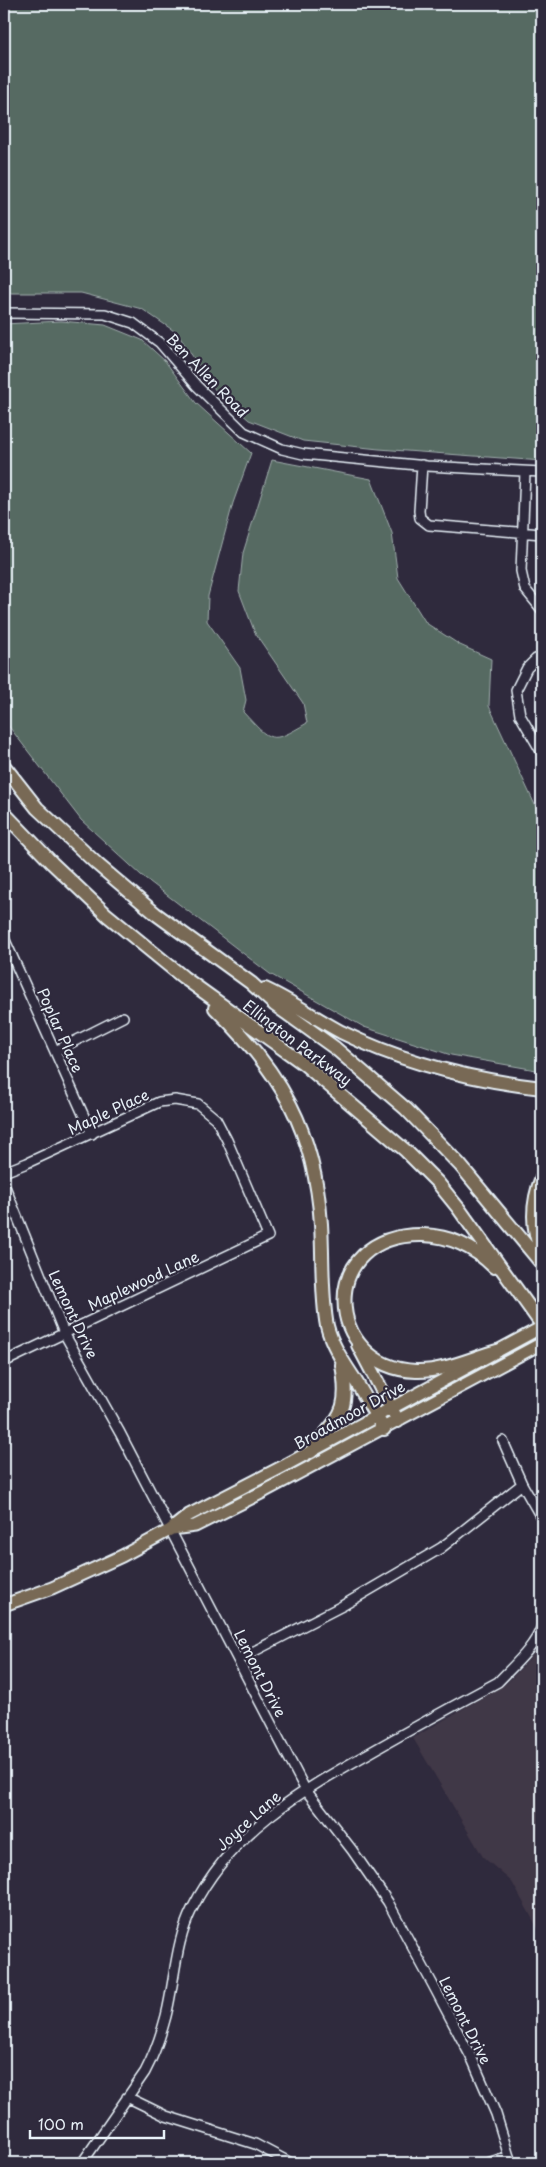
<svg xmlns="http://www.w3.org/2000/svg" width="546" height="2167" font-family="'Playpen Sans',sans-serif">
<rect width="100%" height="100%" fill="#2f2a3d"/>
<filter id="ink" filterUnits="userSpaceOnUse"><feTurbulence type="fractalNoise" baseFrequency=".02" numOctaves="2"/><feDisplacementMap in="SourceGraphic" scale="10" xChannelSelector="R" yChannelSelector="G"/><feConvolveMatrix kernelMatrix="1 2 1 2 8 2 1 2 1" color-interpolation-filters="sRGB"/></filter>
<g filter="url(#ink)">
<path fill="#413746" d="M 542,1641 L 542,1936 L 512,1882 L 483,1857 L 413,1738 L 507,1683 L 539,1649 Z"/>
<path fill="#576a62" stroke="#a0aead" d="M 4,4 L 542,4 L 542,461 L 379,449 L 303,441 L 249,420 L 216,391 L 177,333 L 142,309 L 81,293 L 4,293 Z
M 61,321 L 105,325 L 142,340 L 165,361 L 196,403 L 251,453 L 233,503 L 208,596 L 207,621 L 240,668 L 246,700 L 243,712 C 271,742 270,745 307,723 L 303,703 L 255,633 L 239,591 L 243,553 L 272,460 L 371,479 L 392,533 L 398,578 L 426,623 L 460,645 L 491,659 L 489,706 L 542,820 L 542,1071 L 451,1055 L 364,1027 L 270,974 L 141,875 L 81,820 L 4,720 L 4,324 Z"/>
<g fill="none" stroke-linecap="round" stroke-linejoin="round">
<defs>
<path id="minor" d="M 4,313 L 105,314 L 133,323 L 160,343 L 197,386 L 244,432 L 282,449 L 303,454 L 427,466 L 542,472
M 422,465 L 419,511 L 420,518 L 429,525 L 542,534
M 525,472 L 521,571 L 525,589 L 542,610
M 542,657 L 536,659 L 527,668 L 516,690 L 520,715 L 542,753
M 4,938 L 92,1134
M 55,1051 L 123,1017
M 4,1172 L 27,1163 L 159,1102 L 175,1100 L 198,1104 L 216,1119 L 227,1140 L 268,1236 L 4,1362
M 4,1184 L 64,1333 L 120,1433 L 305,1789 L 352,1850 L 388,1902 L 433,1985 L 473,2061 L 496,2114 L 511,2163
M 503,1441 L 522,1484 L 542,1519
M 239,1659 L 342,1606 L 441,1548 L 522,1484
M 127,2097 L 166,2116 L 255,2144 L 291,2163
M 82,2163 L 145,2072 C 154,2055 161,2035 166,2016 C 175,1980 175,1943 192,1909 C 231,1831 298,1793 371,1752 C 413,1728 455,1705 498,1682 C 513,1666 535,1647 542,1626
M 488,2163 L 509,2156"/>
<path id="major" d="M 172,1529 L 195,1526 L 265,1491 L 542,1343
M 4,1605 L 52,1588 L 122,1556 L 170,1530 L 189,1515 L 282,1467 L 542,1327"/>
<path id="highway" d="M 4,766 L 37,808 L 97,864 L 156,914 L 251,983 L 275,1005 L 335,1048 L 406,1109 L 460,1165 L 542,1264
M 4,813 L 52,863 L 107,915 L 183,977 L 304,1064 L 406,1151 L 438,1183 L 459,1209 L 542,1325
M 265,989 C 291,1001 315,1018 341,1032 C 404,1063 473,1080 542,1088
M 215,1008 C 281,1072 315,1131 321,1224 C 323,1255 321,1295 327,1326 C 332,1346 344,1363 355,1380 C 365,1396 374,1413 384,1429
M 542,1177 C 532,1202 531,1228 542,1253
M 494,1267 C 474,1247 451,1236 423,1235 C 315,1233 324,1368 416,1371 C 443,1372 472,1358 497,1351
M 358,1345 L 398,1421
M 311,1452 C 338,1416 351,1414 342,1365"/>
</defs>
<use href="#minor" stroke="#e8f1f8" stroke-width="12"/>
<use href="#major" stroke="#e8f1f8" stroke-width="15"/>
<use href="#highway" stroke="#e8f1f8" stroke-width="16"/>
<use href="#minor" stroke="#2f2a3d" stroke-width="9"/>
<use href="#major" stroke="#786954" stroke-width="11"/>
<use href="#highway" stroke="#786954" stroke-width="12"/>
</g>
</g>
<g text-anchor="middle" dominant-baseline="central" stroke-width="4.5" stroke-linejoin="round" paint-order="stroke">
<g font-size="15" fill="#e8f1f8" stroke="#2f2a3d">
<text transform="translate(208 375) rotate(46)">Ben Allen Road</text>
<text transform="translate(61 1030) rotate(66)">Poplar Place</text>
<text transform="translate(298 1042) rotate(37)">Ellington Parkway</text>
<text transform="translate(108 1111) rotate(-25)">Maple Place</text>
<text transform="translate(143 1280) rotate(-25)">Maplewood Lane</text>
<text transform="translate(74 1314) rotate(65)">Lemont Drive</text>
<text transform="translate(349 1414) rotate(-29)">Broadmoor Drive</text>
<text transform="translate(261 1673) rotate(63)">Lemont Drive</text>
<text transform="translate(248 1820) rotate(-42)">Joyce Lane</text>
<text transform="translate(466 2020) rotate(63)">Lemont Drive</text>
</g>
</g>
<rect width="546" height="2167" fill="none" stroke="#2f2a3d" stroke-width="20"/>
<rect x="10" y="10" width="526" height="2147" fill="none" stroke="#e8f1f8" stroke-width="2" filter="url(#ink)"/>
<path d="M30 2130v8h134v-8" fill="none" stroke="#e8f1f8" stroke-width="2.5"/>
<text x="38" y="2130" font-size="15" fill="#e8f1f8" stroke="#2f2a3d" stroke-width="4" paint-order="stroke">100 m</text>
</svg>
